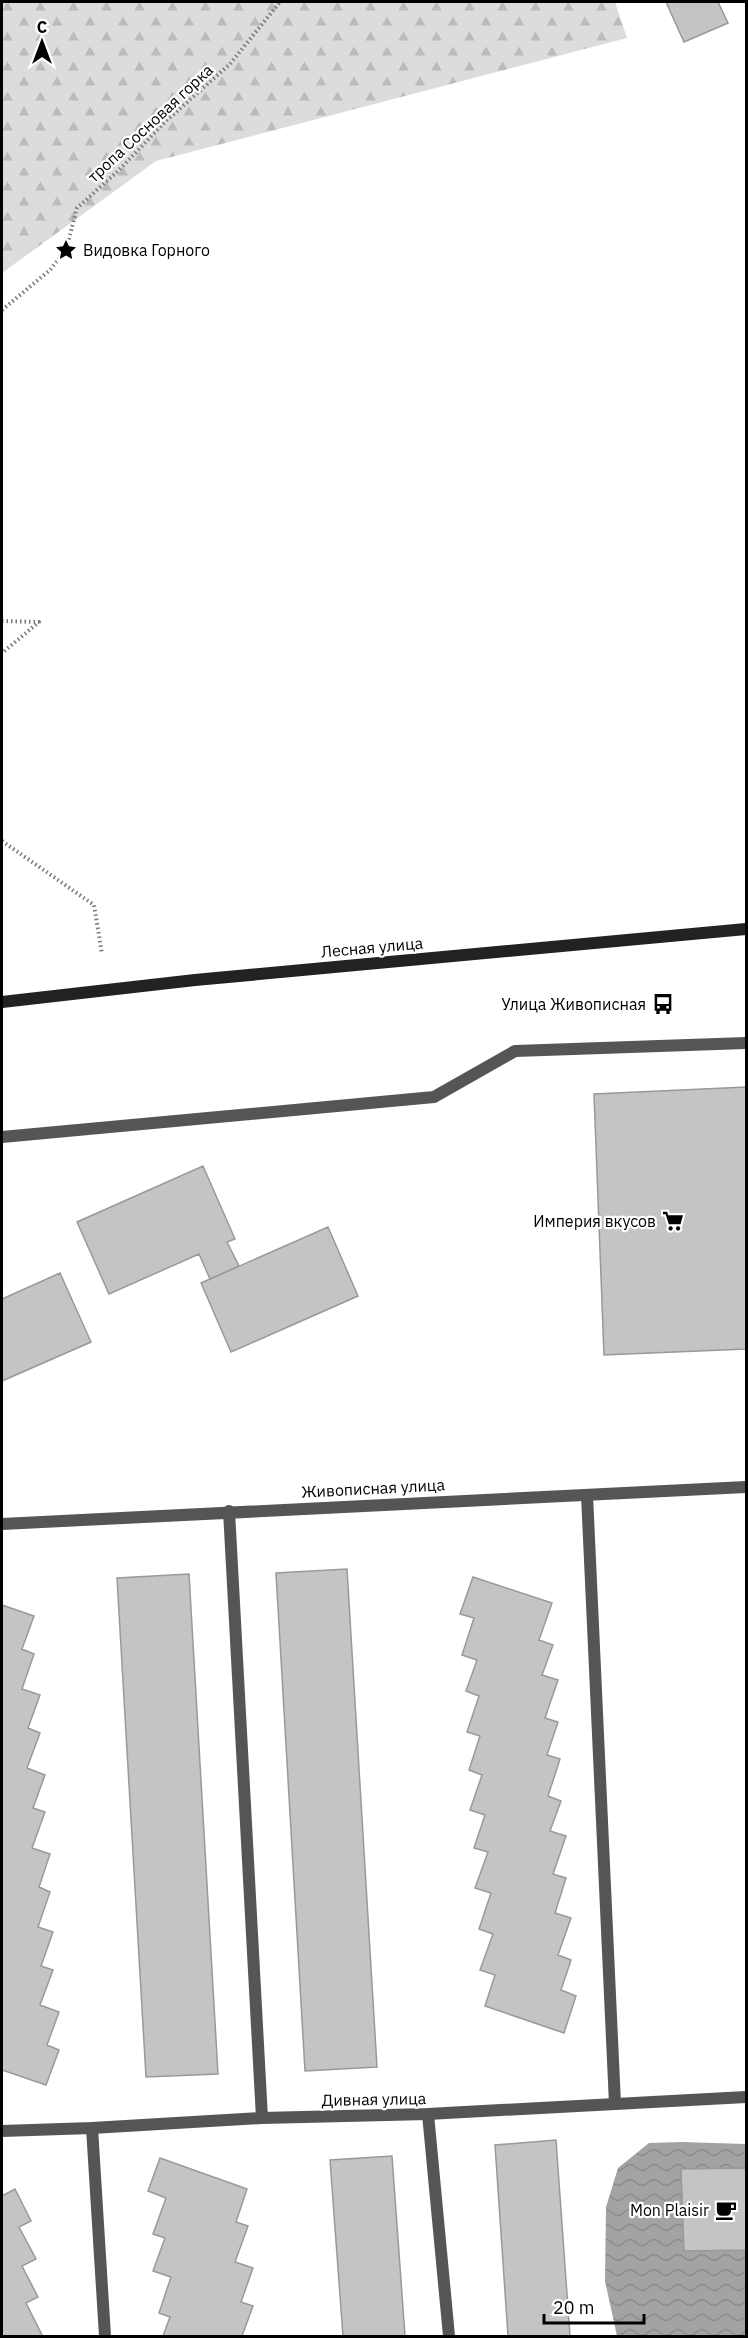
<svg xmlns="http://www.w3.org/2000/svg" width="748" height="2338" font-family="'IBM Plex Sans',sans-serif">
<defs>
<pattern id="forest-firs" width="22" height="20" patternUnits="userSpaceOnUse" patternTransform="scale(1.5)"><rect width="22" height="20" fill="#dcdcdc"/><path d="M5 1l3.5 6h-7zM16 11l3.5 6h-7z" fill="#bbb"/></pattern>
<pattern id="water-waves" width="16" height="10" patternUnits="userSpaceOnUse" patternTransform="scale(1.5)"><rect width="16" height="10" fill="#a3a3a3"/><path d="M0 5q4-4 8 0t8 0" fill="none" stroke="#8b8b8b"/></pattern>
</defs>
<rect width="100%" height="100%" fill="#fff"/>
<path fill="url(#forest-firs)" d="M 2,2 L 615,2 L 627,38 L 156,161 L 2,273 Z"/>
<path fill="url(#water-waves)" d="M 682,2142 L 746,2144 L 746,2336 L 617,2336 L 605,2281 L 606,2207 L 618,2168 L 649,2143 Z"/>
<path fill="#c4c4c4" stroke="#999" stroke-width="1.5" d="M 666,2 L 718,2 L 728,23 L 684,42 Z
M 746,1087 L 746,1349 L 604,1355 L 594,1094 Z
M 203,1166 L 235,1239 L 227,1242 L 239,1266 L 210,1279 L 199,1254 L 109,1294 L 77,1222 Z
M 328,1227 L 358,1296 L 231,1352 L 201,1283 Z
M 60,1273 L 91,1342 L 2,1381 L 2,1299 Z
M 347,1569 L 377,2067 L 305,2071 L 276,1573 Z
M 189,1574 L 218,2074 L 146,2077 L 117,1578 Z
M 473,1577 L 552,1603 L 539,1640 L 553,1645 L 542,1675 L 558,1680 L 545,1718 L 558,1722 L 547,1755 L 560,1759 L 548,1796 L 561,1801 L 550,1831 L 566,1836 L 553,1874 L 566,1878 L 555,1913 L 571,1918 L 558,1955 L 571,1960 L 561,1990 L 576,1996 L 564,2033 L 485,2006 L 495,1975 L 480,1970 L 493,1934 L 479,1929 L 491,1893 L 475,1888 L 488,1852 L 474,1848 L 485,1815 L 470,1810 L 482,1775 L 469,1770 L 480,1736 L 467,1732 L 479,1696 L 466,1691 L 477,1660 L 462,1655 L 474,1618 L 460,1614 Z
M 2,1605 L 34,1616 L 22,1649 L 34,1654 L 22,1689 L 40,1695 L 28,1728 L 40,1733 L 27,1768 L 45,1775 L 33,1808 L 45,1812 L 32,1848 L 50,1854 L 39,1887 L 50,1892 L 38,1927 L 53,1932 L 41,1966 L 53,1970 L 40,2005 L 59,2012 L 47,2045 L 59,2050 L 46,2085 L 2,2070 Z
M 556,2140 L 570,2336 L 508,2336 L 495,2145 Z
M 392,2156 L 405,2336 L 343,2336 L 330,2160 Z
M 160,2158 L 247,2189 L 236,2222 L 248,2226 L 235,2262 L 253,2268 L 241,2302 L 253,2306 L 242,2336 L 163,2336 L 170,2317 L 159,2313 L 171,2277 L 153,2271 L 165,2238 L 153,2234 L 166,2198 L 148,2191 Z
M 746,2168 L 746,2250 L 684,2251 L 681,2169 Z
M 15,2189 L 31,2221 L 19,2227 L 36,2259 L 22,2266 L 38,2297 L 26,2303 L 42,2335 L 40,2336 L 2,2336 L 2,2196 Z"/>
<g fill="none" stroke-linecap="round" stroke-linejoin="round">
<path stroke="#777" stroke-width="4" stroke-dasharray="1.5 3" stroke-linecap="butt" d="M 2,310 L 50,270 L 66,250 L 77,208 L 117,172 L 167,120 L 230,64 L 280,2
M 2,621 L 39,622 L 2,653
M 2,841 L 94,905 L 102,954"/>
<path stroke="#555" stroke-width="12" d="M 2,1137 L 434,1097 L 515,1051 L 746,1043
M 587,1495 L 615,2104
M 229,1511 L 262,2118
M 428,2114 L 449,2336
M 92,2128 L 105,2336"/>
<path stroke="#555" stroke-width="12" d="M 2,1524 L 746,1487
M 2,2131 L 92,2128 L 262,2118 L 428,2114 L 746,2097"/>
<path stroke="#222" stroke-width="12" d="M 2,1002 L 195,980 L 746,929"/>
</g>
<defs>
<symbol id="sight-bare" viewBox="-9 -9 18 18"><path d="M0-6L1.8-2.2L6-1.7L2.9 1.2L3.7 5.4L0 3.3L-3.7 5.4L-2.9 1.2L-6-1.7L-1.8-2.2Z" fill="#000" stroke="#fff" stroke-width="2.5" paint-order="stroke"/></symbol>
<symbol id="bus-bare" viewBox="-9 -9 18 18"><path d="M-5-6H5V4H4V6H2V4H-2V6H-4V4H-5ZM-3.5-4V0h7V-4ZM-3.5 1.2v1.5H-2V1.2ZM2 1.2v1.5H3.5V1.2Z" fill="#000" stroke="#fff" stroke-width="2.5" paint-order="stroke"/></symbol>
<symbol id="supermarket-bare" viewBox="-9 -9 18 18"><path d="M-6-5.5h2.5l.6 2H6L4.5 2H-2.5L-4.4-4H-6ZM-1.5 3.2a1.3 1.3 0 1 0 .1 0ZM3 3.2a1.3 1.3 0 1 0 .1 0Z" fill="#000" stroke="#fff" stroke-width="2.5" paint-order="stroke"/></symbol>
<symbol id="cafe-bare" viewBox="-9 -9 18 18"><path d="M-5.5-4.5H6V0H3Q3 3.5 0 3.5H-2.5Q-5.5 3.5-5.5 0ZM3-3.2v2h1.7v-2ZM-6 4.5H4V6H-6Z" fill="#000" stroke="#fff" stroke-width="2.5" paint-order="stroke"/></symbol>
</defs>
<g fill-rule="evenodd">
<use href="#sight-bare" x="51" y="235" width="30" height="30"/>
<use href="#bus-bare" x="648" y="989" width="30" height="30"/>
<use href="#supermarket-bare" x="658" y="1206" width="30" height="30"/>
<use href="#cafe-bare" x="711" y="2195" width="30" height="30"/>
</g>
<g text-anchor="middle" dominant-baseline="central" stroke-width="4.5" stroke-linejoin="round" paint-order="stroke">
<g font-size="16" fill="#000" stroke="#fff">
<text transform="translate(150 123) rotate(-43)">тропа Сосновая горка</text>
<text transform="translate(372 947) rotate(-5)">Лесная улица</text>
<text transform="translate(373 1488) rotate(-3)">Живописная улица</text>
<text transform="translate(374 2099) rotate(-1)">Дивная улица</text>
</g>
<g font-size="16" fill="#000" stroke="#fff" text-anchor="end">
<text x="83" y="250" text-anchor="start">Видовка Горного</text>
<text x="646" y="1004">Улица Живописная</text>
<text x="656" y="1221">Империя вкусов</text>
<text x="709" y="2210">Mon Plaisir</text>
</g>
</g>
<rect width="748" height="2338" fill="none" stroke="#000000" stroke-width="6"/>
<g transform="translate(42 42)" stroke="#ffffff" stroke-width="4.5" paint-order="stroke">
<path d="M0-4.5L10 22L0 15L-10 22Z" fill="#000000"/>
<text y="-9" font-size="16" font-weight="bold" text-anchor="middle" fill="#000000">С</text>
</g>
<path d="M544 2314v9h100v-9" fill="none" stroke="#000000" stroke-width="3"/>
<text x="553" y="2314" font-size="18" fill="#000000" stroke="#ffffff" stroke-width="4.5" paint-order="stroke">20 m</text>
</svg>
